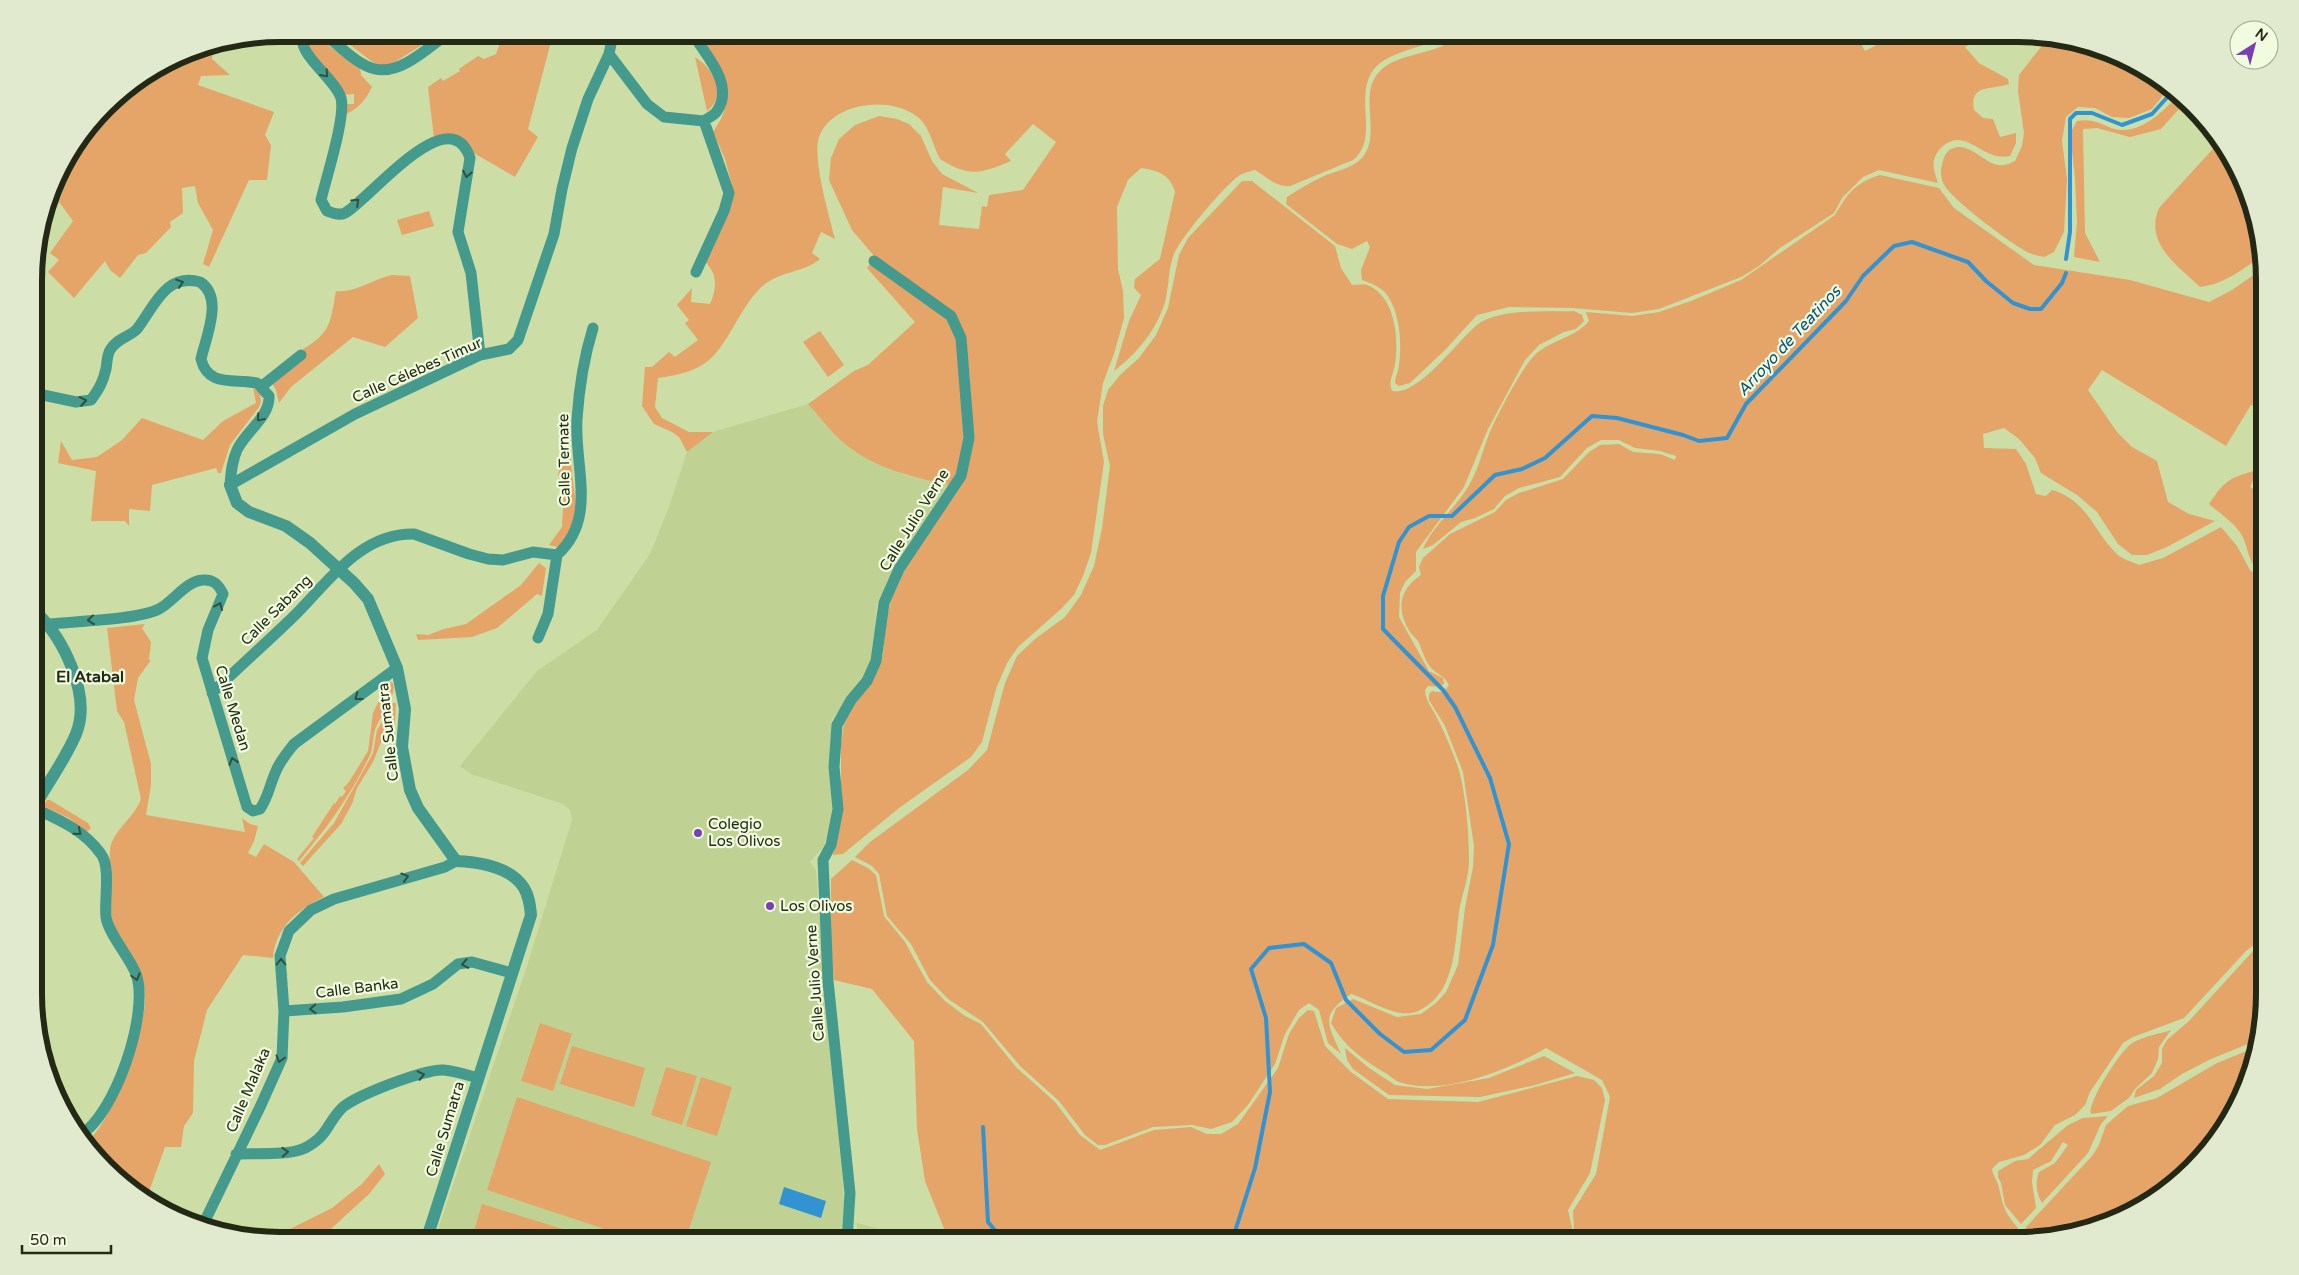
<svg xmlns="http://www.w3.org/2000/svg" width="2299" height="1275" font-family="'Varela Round',sans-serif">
<rect width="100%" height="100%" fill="#ccdea6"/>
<path fill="#bfd294" d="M 808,404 L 845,444 L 905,475 L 948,485 L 916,534 L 877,604 L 873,658 L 865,675 L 832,719 L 829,766 L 833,796 L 831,820 L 824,846 L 810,862 L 816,870 L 829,1047 L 840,1128 L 844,1203 L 840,1241 L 434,1241 L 526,969 L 572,820 L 570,810 L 563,804 L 471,774 L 460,766 L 537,671 L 597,630 L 650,554 L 669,507 L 687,452 L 713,432 Z
M 857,1223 L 913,1238 L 918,1241 L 857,1241 Z"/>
<path fill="#e5a468" d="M 308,34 L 322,34 L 329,46 L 360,68 L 361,75 L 372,87 C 365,101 358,109 344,115 L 345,104 L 354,104 L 354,94 L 344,95 L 311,52 L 307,45 Z
M 336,34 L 439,34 L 392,64 L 378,65 L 371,61 Z
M 503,34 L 553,34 L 528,129 L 538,137 L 515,177 L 472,152 C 465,136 450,139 434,138 L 428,87 L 441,78 L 443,81 L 460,71 L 459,69 L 478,56 L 484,59 L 496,54 Z
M 699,34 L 1451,34 C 1429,47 1390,50 1374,69 C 1353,96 1380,139 1353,160 L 1290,186 C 1274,186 1268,178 1255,170 C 1250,171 1244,173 1240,175 C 1226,184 1178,240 1173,257 C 1168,271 1169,287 1165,302 C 1157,329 1137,354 1114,371 L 1129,321 L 1141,295 L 1134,288 L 1135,279 L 1160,259 L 1175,192 C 1171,175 1157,170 1141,168 L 1128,180 L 1117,207 L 1118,269 L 1123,291 L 1124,318 L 1114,354 L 1103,383 L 1097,422 L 1104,462 L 1091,553 L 1083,576 L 1074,595 L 1061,609 L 1018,647 L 1007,663 L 996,689 L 982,742 L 971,757 L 899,808 L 843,854 L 833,855 L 841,807 L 841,743 L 844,724 L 856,702 L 874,677 L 883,655 L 886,620 L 891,601 L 908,562 L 965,477 L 971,434 L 970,379 L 964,334 L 875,257 L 852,230 L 829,180 L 831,158 L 839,139 L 855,125 L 879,116 L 897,119 L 909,124 L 921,136 L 932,161 L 942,174 L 978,193 L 943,187 L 939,225 L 979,229 L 982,206 L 987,207 L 989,195 L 1023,190 L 1056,142 L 1033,124 L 1005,154 L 1011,161 C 980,174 969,177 940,159 C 933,146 930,128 919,118 C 893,95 832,101 819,137 C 812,157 829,216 835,239 L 821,232 L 812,253 L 820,259 C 805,272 782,271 765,284 C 755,292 748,303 741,314 C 716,356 711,371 658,378 L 655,407 L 662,418 L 689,432 L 713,432 L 687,452 L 679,437 L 672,432 L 654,424 L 642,406 L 645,367 L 652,367 L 669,352 L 675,357 L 698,340 L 685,323 L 689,320 L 677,305 L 692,288 L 691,302 L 710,304 C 717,288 718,273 704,261 L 732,185 L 725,159 L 713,132 L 721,119 L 726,105 Z
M 1460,34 L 1856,34 L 1865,51 L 1898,34 L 1989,34 L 1965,47 L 1979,63 L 2008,79 L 2009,84 C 1991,90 1969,84 1974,110 L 1983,118 L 1993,119 L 2000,137 L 2016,133 L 2016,143 L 2010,156 C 1981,163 1965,122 1939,150 C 1930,161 1934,171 1938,183 L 1879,170 L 1863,177 L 1842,198 L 1834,213 L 1780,248 L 1759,266 L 1741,277 L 1659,309 L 1632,313 L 1572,308 L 1509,307 L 1477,315 L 1445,350 L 1410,383 L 1399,386 L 1395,383 C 1395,376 1399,371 1399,364 C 1402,343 1400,315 1388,296 C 1383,288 1371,283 1362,280 L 1361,270 L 1370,247 L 1367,241 L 1352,249 L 1337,244 L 1286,204 L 1287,197 C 1299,189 1311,182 1324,176 C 1336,171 1353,168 1362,158 C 1383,133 1356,93 1381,70 C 1398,54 1428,55 1448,43 C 1453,41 1456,37 1460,34 Z
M 2048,38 L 2083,42 L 2142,67 L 2169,88 L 2152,109 L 2129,118 L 2112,117 L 2095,108 L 2078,107 L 2066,117 L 2062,141 L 2067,179 L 2064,232 L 2054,252 L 2044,257 C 2040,256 2034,255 2029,253 C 2013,245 1950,199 1943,183 C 1941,177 1940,171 1942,165 C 1943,158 1946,152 1951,149 C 1970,139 1986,168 2004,165 C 2008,165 2012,162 2015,161 L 2022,146 L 2024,133 L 2018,91 L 2019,75 Z
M 213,47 L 212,59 L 230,75 L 201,76 L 198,85 L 274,112 L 265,135 L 271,145 L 267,180 L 249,180 L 209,267 L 203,264 L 213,230 L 198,203 L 195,186 L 182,188 L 183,213 L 170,222 L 171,227 L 146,253 L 138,255 L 120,278 L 110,270 L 105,261 L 74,298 L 48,272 L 59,260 L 50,253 L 73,221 L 59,202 L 77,148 L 118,95 L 186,52 Z
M 695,57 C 714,69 728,95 707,111 Z
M 2179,95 L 2186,101 L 2161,129 L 2130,137 L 2097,128 L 2083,129 L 2085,233 L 2100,262 L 2074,257 L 2077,222 L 2075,178 L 2070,133 L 2077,121 C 2099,117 2104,129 2122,130 C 2144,131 2165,109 2179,95 Z
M 2221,140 L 2252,201 L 2263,255 C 2243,269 2225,284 2200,287 C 2177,265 2144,243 2159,208 Z
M 1880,175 L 1939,188 L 1954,208 L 2034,265 L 2130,280 L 2209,302 L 2232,290 L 2265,267 L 2265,409 L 2251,405 L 2226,446 L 2102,370 L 2088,390 L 2117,432 L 2132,447 L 2157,461 L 2168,502 L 2189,514 L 2215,521 L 2167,547 L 2147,555 L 2132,555 L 2118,544 L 2097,512 L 2077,495 L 2041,473 L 2035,458 L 2019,439 L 2004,428 L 1983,434 L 1984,448 L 2016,449 L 2026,464 L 2036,494 L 2046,496 L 2052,490 C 2088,500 2094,533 2118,555 C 2123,559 2132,562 2139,565 L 2163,558 L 2221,527 L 2237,546 L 2250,570 L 2265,582 L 2265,937 L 2246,951 L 2184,1018 L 2133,1037 L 2123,1043 L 2090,1092 L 2085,1105 L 2075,1115 L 2055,1125 L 2040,1145 L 2024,1155 L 1999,1162 L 1992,1169 C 1993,1177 1998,1181 1999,1188 C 2004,1209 2004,1211 2018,1228 L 2013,1241 L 1570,1241 L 1574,1231 L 1573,1211 L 1596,1174 L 1610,1097 L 1602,1080 L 1546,1048 C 1509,1070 1442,1097 1399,1082 C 1395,1081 1391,1076 1387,1074 C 1362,1059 1346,1048 1331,1023 L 1336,1008 L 1353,999 L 1397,1017 L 1421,1014 L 1436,1003 L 1446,992 L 1458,965 L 1465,908 L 1473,867 L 1474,846 L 1463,772 L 1445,726 L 1429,700 L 1429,694 L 1432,691 C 1441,693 1444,693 1449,685 C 1444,676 1439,675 1432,669 C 1425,662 1422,649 1418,641 C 1416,638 1412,635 1410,632 C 1396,610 1399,589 1421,575 L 1419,567 L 1423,558 L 1450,534 L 1495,512 L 1506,500 L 1519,493 L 1563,479 L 1589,452 L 1600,445 L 1619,444 L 1633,452 L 1660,454 L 1675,460 L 1676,456 L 1660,451 L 1635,448 L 1619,440 L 1601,440 L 1587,448 L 1560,477 L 1519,488 L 1505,496 L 1494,509 L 1475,518 L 1461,522 L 1433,545 L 1423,549 C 1433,525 1455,509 1468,487 C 1478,471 1482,452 1489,434 C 1497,416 1521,368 1535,355 C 1550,340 1575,338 1589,321 L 1586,312 L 1633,316 L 1659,312 L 1691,301 L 1741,280 L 1835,215 C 1848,193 1855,183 1880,175 Z
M 1242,181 L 1252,181 L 1335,246 L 1341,268 L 1352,285 C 1356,285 1363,284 1367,285 C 1396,296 1399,340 1395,365 C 1393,375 1388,381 1392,391 C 1418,397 1457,341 1477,325 C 1498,308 1548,312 1574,311 L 1582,315 L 1584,321 L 1576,329 L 1564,332 L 1539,345 L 1525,360 L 1488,429 L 1464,487 L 1416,552 L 1416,571 L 1405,582 L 1400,593 L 1399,617 L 1429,671 L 1443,678 L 1444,684 L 1439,687 L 1428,686 L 1425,690 C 1426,701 1430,705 1435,714 C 1444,731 1453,752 1459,770 C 1466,796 1469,834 1469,861 C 1469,876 1463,892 1460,906 C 1454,941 1458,993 1418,1011 C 1397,1020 1371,1000 1351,994 C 1320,1016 1327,1022 1341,1054 L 1328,1043 L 1319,1010 L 1309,1003 L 1299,1010 L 1285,1034 L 1275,1064 L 1248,1105 L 1232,1122 L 1211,1129 L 1192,1125 L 1153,1127 L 1105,1145 L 1098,1145 L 1085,1135 L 1059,1101 L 1020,1066 L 983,1022 L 948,999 L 930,980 L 911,944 L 887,916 L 879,874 L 872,866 L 855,857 L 870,842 L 968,770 L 987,750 L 1005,683 L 1017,656 L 1035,639 L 1065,617 L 1081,595 L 1094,566 L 1102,528 L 1110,466 L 1103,434 L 1103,406 L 1108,390 L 1120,375 L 1139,358 L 1156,335 L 1168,308 L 1179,255 L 1188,238 Z
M 429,211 L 434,226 L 402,235 L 397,220 Z
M 870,264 L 946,318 L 959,339 L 965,439 L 956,477 L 948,485 C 912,477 874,468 845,444 C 831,432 820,417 808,404 L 854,371 L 868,365 L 915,322 L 867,268 Z
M 392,275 L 410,276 L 418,318 L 385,347 L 353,337 L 291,387 L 279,403 L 276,390 L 272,383 L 305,354 L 303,349 C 332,332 330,322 336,291 C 356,293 373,279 392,275 Z
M 820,331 L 844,365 L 828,377 L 803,342 Z
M 253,388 L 260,393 L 261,402 L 259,407 L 230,445 L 221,473 L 218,473 L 216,468 L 152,485 L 150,511 L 129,509 L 129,526 L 125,521 L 91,521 L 96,471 L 58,463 L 61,441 L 72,460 L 97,457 L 122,440 L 142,418 L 203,440 L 223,421 L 256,403 Z
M 565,439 L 568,441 L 577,512 L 571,531 L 558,547 L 549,545 L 562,527 L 564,488 L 558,475 Z
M 2258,470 L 2250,487 L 2265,495 L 2265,574 C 2244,563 2251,547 2239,531 C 2232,521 2218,512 2209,504 C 2225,480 2230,477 2258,470 Z
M 539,563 L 546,568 L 542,596 L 537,594 L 497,628 L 472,637 L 418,640 L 416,634 L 428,635 L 444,629 L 466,624 L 521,585 Z
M 145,624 L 142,628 L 151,642 L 149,660 L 151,660 L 138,678 L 134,700 L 151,764 L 151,785 L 146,815 L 245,832 L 242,818 L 250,824 L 258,826 L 254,841 L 248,853 L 256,857 L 264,844 L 294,862 L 324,897 C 298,909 275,928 273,958 L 243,955 L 207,1010 L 194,1061 L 193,1113 L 184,1126 L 181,1147 L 165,1147 L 146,1200 L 118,1180 L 85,1142 C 110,1131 148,1022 145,995 C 142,967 124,947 113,922 C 109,913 109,863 110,850 C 112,831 135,817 141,799 L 124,722 L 117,711 L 107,628 Z
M 389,681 L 393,683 C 397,695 382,714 377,725 C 372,734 374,746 370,755 C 351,795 327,828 299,861 L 297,859 L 314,838 L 312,837 L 334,803 L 335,804 L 340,796 L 342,797 L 346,791 L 343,788 L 349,782 L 368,751 L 373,713 L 382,694 L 384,694 L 382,686 Z
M 390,703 L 396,703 L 394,737 L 391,740 L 383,737 L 373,762 L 357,788 L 352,804 L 341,824 L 303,866 L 300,863 L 334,823 L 357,782 L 373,753 L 377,730 L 390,709 Z
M 47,800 L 50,800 L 88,823 L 91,828 L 87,832 L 69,818 L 43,806 Z
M 852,860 L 868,868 L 876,875 L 884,916 L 905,942 L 927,982 L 945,1001 L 965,1016 L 981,1024 L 1016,1067 L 1055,1102 L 1080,1135 L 1100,1150 L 1154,1130 L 1191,1127 L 1207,1134 L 1221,1134 L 1238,1124 L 1278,1068 L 1289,1034 L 1299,1018 L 1308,1010 L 1314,1011 L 1325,1046 L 1351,1072 L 1388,1099 L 1478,1102 L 1577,1076 L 1594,1080 L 1602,1088 L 1605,1100 L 1594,1154 L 1590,1173 L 1568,1210 L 1572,1228 L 1567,1241 L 949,1241 L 925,1181 L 917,1129 L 914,1041 L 872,989 L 834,980 L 831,943 L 831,879 Z
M 2265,942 L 2265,1010 L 2260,1039 L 2211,1059 L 2182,1074 L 2160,1089 L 2134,1098 L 2136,1090 L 2154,1076 L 2162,1063 L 2162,1049 L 2167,1040 L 2189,1021 L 2253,951 Z
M 540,1023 L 572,1034 L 553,1091 L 521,1081 Z
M 2171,1030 L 2159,1047 L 2158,1059 L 2152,1073 L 2135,1089 L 2129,1098 L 2111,1111 L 2091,1114 C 2087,1103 2122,1047 2134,1042 C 2145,1036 2159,1034 2171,1030 Z
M 572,1046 L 645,1068 L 634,1107 L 560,1084 Z
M 2259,1046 L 2257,1059 L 2232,1118 L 2204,1157 L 2155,1200 L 2098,1228 L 2034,1241 L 2019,1241 L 2026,1227 L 2092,1156 L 2099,1145 L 2106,1125 L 2128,1106 L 2157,1098 L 2217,1063 Z
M 1345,1048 L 1369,1068 L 1395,1085 L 1427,1089 L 1489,1078 L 1544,1056 L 1575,1073 L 1535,1085 L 1480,1097 L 1389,1095 L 1353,1069 L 1347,1060 Z
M 666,1067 L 697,1076 L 682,1125 L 651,1115 Z
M 701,1077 L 732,1087 L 717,1136 L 686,1126 Z
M 517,1097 L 711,1162 L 685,1241 L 641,1241 L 487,1190 Z
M 2108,1116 L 2101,1124 L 2088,1153 L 2042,1203 C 2036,1193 2035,1183 2039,1172 L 2055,1163 L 2068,1145 L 2063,1142 L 2051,1161 L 2033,1170 L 2032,1182 L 2036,1208 L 2021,1224 L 2005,1205 L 2001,1183 L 1998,1177 L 1998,1171 L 2015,1161 L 2028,1159 L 2068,1125 L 2083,1118 Z
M 379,1164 L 385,1174 L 369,1194 L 320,1239 L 316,1241 L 268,1240 L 332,1208 L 362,1184 Z
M 482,1204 L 569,1231 L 566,1241 L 471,1241 Z"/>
<path fill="#3293d3" d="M 784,1187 L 826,1201 L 821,1218 L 779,1204 Z"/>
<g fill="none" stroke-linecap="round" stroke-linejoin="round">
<path stroke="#3293d3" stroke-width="4" d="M 2066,259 L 2070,232 L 2070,119 L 2076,113 L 2092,113 L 2122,125 L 2152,114 L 2173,91
M 983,1127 L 988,1222 L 1004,1241
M 1232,1241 L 1255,1168 L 1270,1092 L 1266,1018 L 1251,969 L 1269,948 L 1304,944 L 1331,963 L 1346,1000 L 1380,1034 L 1404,1052 L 1431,1050 L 1465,1020 L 1493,945 L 1509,844 L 1490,778 L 1455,707 L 1443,690 L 1383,629 L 1383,596 L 1399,542 L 1409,527 L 1429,516 L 1452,516 L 1495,475 L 1522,469 L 1545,458 L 1592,416 L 1617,418 L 1683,435 L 1699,441 L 1727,438 L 1746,404 L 1846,301 L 1863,276 L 1894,246 L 1912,242 L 1968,262 L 1986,281 L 2013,303 L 2030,309 L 2041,309 L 2062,283 L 2066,273"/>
<path stroke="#439a8d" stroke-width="11" d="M 303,34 C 296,54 335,78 341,98 C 346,117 326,178 321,200 L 327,211 C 333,213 339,216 345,213 C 369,200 450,97 470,158 L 458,232 L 471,273 L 480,355
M 328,34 L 329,38 C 342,48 358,65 375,69 C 400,75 428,48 447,34
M 609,54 L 647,104 L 664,117 L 704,121 C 708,118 715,115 717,111 C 733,87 711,61 698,42
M 696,272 L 724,211 L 729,193 L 704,121
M 262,386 L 301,355
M 36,396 L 43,395 L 76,402 L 91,400 C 99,389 103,382 106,369 C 107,363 107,355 110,350 C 118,337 130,337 137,329 C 153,309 165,272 200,282 C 224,297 206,337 201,359 C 208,388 235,378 257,383 L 269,396 C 270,417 246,431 237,450 C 232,461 231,472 230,485
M 230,485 L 355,414 L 480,355 L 509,349 L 518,340 L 554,234 L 562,189 L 572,148 L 588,99 L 609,54 L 613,34
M 557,555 C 598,518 574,467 577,419 C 579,389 584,357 593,328
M 49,624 C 76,621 137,620 159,609 C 174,601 186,581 203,580 C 214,579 219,585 223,594 L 208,630 L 202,658 L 247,807 L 253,811 L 260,809 C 268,798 270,784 276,771 C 280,761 287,753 294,744 L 397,668
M 212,693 C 238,668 266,643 292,618 C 327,584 359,533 414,534 L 469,554 L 488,559 L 503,560 L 533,552 L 557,555 L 548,614 L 538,638
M 36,809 C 60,820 85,831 101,854 C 111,867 104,900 106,917 C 108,933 130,958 136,974 C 150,1012 115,1116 79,1136
M 284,1011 L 343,1007 L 401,999 L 433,984 L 458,964 L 472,962 L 512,973
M 236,1154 C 256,1153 288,1156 305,1148 C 328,1136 326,1125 341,1109 C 353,1096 427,1068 444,1070 C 455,1071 467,1075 478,1078
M 202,1227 L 261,1105 L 282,1058 L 284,1011 L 280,956 L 289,931 L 311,910 L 334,899 L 445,867 L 456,861
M 847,1241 L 850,1193 L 828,981 L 823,860 L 831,845 L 838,809 L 834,767 L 837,725 L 851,700 L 867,681 L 876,661 L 884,603 L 899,569 L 961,476 L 969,438 L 961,338 L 951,316 L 874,261"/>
<path stroke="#439a8d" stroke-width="12" d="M 230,485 L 237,503 L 249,512 L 286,526 L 310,543 L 354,583 L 368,599 L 397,668 L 405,709 L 402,747 L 410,790 L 418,808 L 456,861 C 478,862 511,867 524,888 C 529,896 530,905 531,915 L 426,1241
M 36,612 C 63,638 92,695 76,734 C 66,758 49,781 36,804"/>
</g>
<defs><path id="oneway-chevron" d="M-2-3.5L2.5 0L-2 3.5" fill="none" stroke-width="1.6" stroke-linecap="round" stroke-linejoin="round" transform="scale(1.25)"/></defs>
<g stroke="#2e513e">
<use href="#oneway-chevron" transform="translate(325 74) rotate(49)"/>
<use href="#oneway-chevron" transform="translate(467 174) rotate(101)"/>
<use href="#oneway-chevron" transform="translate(356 202) rotate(-43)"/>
<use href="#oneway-chevron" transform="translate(180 283) rotate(-18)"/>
<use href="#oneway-chevron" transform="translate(83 401) rotate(-10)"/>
<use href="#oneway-chevron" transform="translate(260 418) rotate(130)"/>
<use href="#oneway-chevron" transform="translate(219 606) rotate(-67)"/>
<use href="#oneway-chevron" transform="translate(91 620) rotate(174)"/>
<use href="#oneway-chevron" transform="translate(358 697) rotate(143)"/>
<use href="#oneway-chevron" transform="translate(233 761) rotate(-107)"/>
<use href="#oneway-chevron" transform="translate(78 832) rotate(39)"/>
<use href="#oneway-chevron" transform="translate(405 877) rotate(-17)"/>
<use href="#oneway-chevron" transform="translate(281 962) rotate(-90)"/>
<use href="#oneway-chevron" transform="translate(465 964) rotate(169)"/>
<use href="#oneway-chevron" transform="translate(136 977) rotate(74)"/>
<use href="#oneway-chevron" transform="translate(313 1009) rotate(177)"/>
<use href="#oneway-chevron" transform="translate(280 1059) rotate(106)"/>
<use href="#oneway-chevron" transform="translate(421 1075) rotate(-13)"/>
<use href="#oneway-chevron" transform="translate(285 1152) rotate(-3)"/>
</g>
<g fill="#783fb6" stroke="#f1fbdf" stroke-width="2">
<circle cx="698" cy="833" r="5"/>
<circle cx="770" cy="906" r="5"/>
</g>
<g text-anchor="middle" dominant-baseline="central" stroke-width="4.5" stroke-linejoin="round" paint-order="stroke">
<g font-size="15" fill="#232914" stroke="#f1fbdf">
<text transform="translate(417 370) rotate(-24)">Calle Célebes Timur</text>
<text transform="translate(564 460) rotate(-91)">Calle Ternate</text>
<text transform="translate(914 520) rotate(-58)">Calle Julio Verne</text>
<text transform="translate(276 610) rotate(-45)">Calle Sabang</text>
<text transform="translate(233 708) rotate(73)">Calle Medan</text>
<text transform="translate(388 732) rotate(-96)">Calle Sumatra</text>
<text transform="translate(815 983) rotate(-94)">Calle Julio Verne</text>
<text transform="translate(357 988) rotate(-7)">Calle Banka</text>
<text transform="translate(248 1090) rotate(-67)">Calle Malaka</text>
<text transform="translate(445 1129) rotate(-73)">Calle Sumatra</text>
</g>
<g font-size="15" fill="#232914" stroke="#f1fbdf" text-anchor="start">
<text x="708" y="824">Colegio<tspan x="708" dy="17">Los Olivos</tspan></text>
<text x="780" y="906">Los Olivos</text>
</g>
<g font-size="16" font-style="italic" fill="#07517c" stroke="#f1fbdf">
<text transform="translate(1789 341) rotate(-47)">Arroyo de Teatinos</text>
</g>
<g font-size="16" font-weight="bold" fill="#232914" stroke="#f1fbdf">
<text x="90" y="677">El Atabal</text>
</g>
</g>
<path d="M0 0H2299V1275H0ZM280 42H2018A238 238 0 0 1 2256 280V994A238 238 0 0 1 2018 1232H280A238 238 0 0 1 42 994V280A238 238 0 0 1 280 42Z" fill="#e1eacf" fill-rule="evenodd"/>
<path fill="none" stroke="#232914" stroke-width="6" d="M280 42H2018A238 238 0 0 1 2256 280V994A238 238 0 0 1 2018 1232H280A238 238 0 0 1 42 994V280A238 238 0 0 1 280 42Z"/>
<g transform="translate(2254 45) rotate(36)"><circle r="24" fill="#f1fbdf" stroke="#9fa78e"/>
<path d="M0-4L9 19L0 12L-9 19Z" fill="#783fb6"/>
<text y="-8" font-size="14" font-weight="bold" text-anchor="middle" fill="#232914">N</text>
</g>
<path d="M22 1245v8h89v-8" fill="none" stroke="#232914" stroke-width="2.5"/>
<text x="30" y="1245" font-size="15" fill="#232914" stroke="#f1fbdf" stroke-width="4" paint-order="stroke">50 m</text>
</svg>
